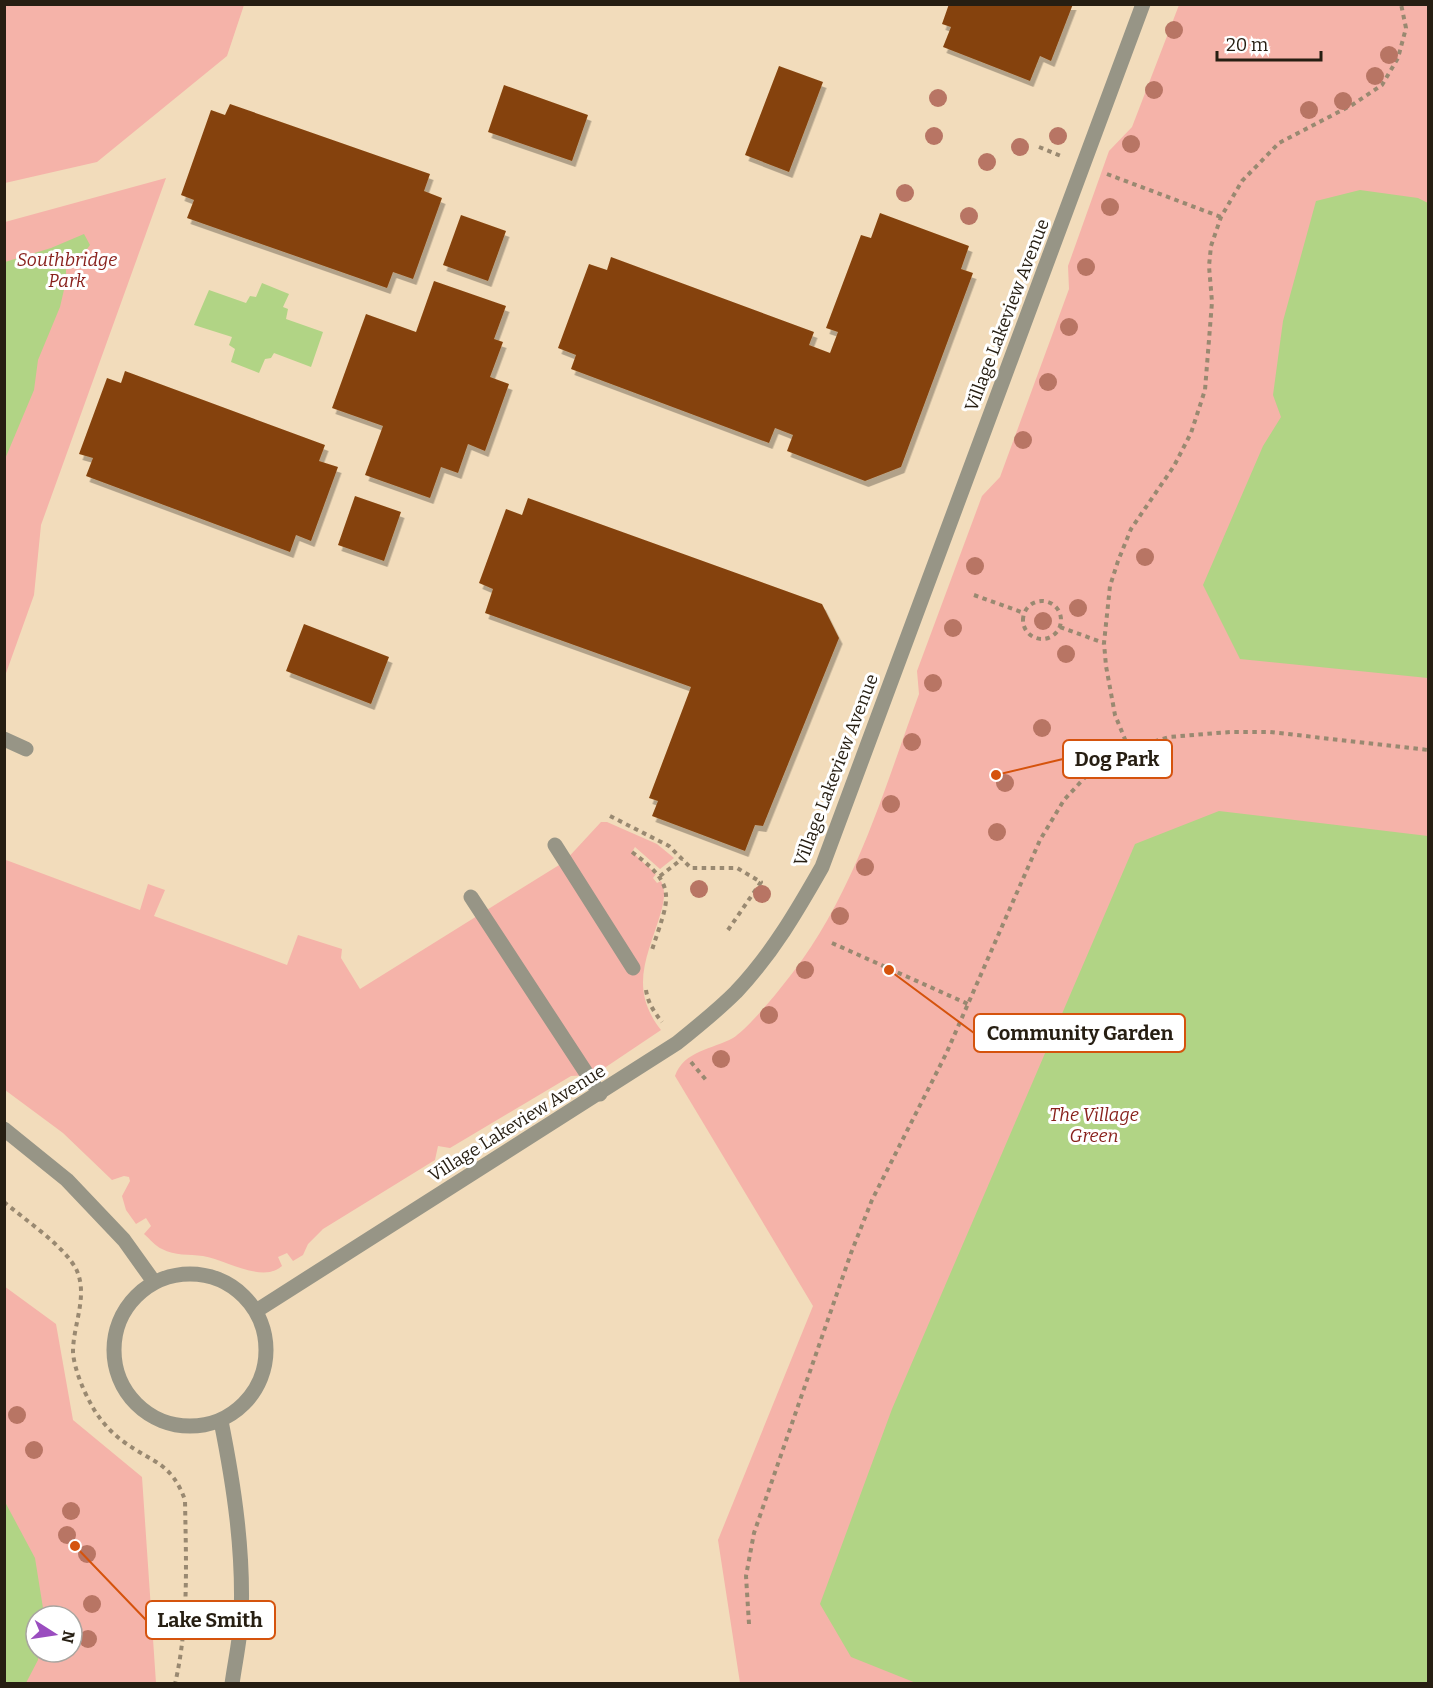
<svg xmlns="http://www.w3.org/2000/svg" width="1433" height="1688" font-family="Bitter,serif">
<defs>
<filter id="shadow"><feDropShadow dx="3.5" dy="6" stdDeviation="0" flood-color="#0004"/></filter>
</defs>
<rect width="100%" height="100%" fill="#f2dcbb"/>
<path fill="#f5b3a9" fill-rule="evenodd" d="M 4,5 L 5,4 L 244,5 L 227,56 L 97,162 L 5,183 Z
M 1179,5 L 1428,5 L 1428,1683 L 740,1683 L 718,1540 L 813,1306 L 675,1076 C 683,1051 713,1049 733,1038 C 746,1030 773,998 783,985 C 853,900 882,795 919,694 L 917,671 L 982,496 L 1000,477 L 1069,289 L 1068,266 L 1109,151 L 1132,127 Z
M 166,178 L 41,525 L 34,595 L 5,676 L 5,222 Z
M 601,822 L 607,822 L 657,844 L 674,858 L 660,869 L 635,847 L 632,852 L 656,874 L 653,878 L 657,883 L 661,881 C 666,891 664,901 661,912 C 648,956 628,988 661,1030 L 594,1075 L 571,1076 L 450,1148 L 438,1146 L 435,1160 L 323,1229 L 308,1244 L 303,1255 L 293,1261 L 287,1253 L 278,1257 L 282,1266 C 262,1284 225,1259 203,1256 C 189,1254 175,1256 162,1249 C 155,1246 150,1239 144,1234 L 151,1226 L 146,1218 L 136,1224 L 126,1210 L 122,1196 L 130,1181 L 129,1177 L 124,1176 L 112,1180 L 63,1133 L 5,1090 L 4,865 L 6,860 L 140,910 L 148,884 L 165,890 L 154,916 L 287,965 L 298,935 L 342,949 L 341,958 L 360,989 L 564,862 Z
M 4,1286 L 56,1324 L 73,1420 L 142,1477 L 156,1683 L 5,1683 ZM 36,1616 L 72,1616 L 72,1652 L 36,1652 Z"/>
<path fill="#b1d485" d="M 1360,190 L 1418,198 L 1428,203 L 1428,678 L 1240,659 L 1203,585 L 1263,446 L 1281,417 L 1273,395 L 1283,321 L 1316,201 Z
M 84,234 L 90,245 L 75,265 L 66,267 L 66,281 L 60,307 L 38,360 L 34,390 L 5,459 L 5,262 L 51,248 Z
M 262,283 L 289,294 L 283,307 L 288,309 L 286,319 L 323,332 L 311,367 L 274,353 L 271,358 L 265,359 L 259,373 L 231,362 L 235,349 L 229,345 L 232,337 L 194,325 L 209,290 L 246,303 L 250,296 L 256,297 Z
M 1219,811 L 1428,836 L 1428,1683 L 916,1683 L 851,1657 L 820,1604 L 892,1409 L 1135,844 Z
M 4,1500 L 35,1558 L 43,1608 L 42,1616 L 36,1616 L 38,1660 L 26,1683 L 5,1683 Z"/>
<path fill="#85430c" filter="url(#shadow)" d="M 949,4 L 1073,4 L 1051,61 L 1040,56 L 1030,81 L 943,47 L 951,27 L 942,24 Z
M 779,66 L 823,82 L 789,172 L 745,155 Z
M 504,85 L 588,115 L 572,161 L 488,132 Z
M 230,104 L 430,174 L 424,191 L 442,198 L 413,279 L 393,272 L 387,288 L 187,218 L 194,200 L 181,195 L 211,110 L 225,115 Z
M 880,213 L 969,246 L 961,269 L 973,273 L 901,467 L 865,481 L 787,451 L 793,435 L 775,428 L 769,443 L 571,369 L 576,355 L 558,348 L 589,264 L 607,270 L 611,257 L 814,332 L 809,345 L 830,353 L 838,332 L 826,328 L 861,235 L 871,238 Z
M 461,215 L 506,231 L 488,281 L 443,265 Z
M 434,281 L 506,306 L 494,339 L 503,342 L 490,377 L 509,384 L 485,451 L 468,444 L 458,473 L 441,467 L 430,498 L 365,475 L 383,426 L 332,408 L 366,314 L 416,332 Z
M 125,371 L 325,445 L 319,461 L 338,467 L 311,541 L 296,535 L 290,552 L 86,476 L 93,458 L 79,454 L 107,378 L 121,383 Z
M 355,496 L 401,512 L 384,561 L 338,545 Z
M 528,498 L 822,604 L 839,638 L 763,826 L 755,825 L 745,851 L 652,816 L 658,801 L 649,798 L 691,687 L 485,613 L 493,589 L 479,583 L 506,509 L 522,515 Z
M 304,624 L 389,657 L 371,704 L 286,671 Z"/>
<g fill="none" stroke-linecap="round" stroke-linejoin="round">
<path stroke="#998971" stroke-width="4" stroke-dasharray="4.5 4.5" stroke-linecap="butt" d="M 1039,147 L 1061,156
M 1107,174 L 1221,217
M 974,595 L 1024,613
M1023 620a19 19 0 1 1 38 0a19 19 0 1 1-38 0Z
M 1060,627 L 1104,643
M 1129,749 L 1115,715 L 1106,666 L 1104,643 L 1110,586 L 1118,561 L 1131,529 L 1174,466 L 1191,433 L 1205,390 L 1212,302 L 1209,266 L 1211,246 L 1221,217 L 1242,181 L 1279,143 L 1352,105 L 1382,85 L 1398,58 L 1406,28 L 1401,4
M 610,816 L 669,846 L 691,868 L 737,868 L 761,882 L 728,930
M 632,852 C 680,887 668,899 652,950
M 660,876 L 682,859
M 832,943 L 968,1004
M 646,990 C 648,1003 654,1012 662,1022
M 691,1062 L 706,1080
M 4,1202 C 24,1219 67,1248 77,1271 C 88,1297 73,1325 73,1352 C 74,1368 83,1390 91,1404 C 98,1418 111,1433 124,1442 C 153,1463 171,1462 185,1500 C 186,1562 189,1623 175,1684
M 749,1624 L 746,1576 L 754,1533 L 851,1253 L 872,1200 L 946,1054 L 1040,840 L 1064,800 L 1090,772 L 1129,749 L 1169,737 L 1230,732 L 1270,732 L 1428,750"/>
<path stroke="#979586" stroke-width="15" d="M 4,739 L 26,749
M 555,845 L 633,968
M 471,897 L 600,1094"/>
<path stroke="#979586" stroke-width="15" d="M 4,1129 L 67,1180 L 124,1240 L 154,1282"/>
<path stroke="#979586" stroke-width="15" d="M114 1350a76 76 0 1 1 152 0a76 76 0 1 1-152 0Z
M 256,1311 L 677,1043 C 697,1027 718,1010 736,992 C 772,954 797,911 822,867 L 1143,4
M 221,1421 C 234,1486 244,1552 241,1619 C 240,1640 235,1662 232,1684"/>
</g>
<g fill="#b87564">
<circle cx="1174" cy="30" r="9"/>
<circle cx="1389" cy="55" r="9"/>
<circle cx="1375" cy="76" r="9"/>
<circle cx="1154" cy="90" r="9"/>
<circle cx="938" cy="98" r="9"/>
<circle cx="1343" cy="101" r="9"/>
<circle cx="1309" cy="110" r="9"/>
<circle cx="934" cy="136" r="9"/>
<circle cx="1058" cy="136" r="9"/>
<circle cx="1131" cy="144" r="9"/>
<circle cx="1020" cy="147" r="9"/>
<circle cx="987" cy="162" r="9"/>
<circle cx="905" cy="193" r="9"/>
<circle cx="1110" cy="207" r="9"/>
<circle cx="969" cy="216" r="9"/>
<circle cx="1086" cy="267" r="9"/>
<circle cx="1069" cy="327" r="9"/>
<circle cx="1048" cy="382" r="9"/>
<circle cx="1023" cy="440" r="9"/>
<circle cx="1145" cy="557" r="9"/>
<circle cx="975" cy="566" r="9"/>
<circle cx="1078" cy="608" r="9"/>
<circle cx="1043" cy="621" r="9"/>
<circle cx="953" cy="628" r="9"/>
<circle cx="1066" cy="654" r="9"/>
<circle cx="933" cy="683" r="9"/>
<circle cx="1042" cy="728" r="9"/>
<circle cx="912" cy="742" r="9"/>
<circle cx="1005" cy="783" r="9"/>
<circle cx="891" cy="804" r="9"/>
<circle cx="997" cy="832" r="9"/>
<circle cx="865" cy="867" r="9"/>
<circle cx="699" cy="889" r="9"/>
<circle cx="762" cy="894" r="9"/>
<circle cx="840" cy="916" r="9"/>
<circle cx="805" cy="970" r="9"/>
<circle cx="769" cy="1015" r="9"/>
<circle cx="721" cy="1059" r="9"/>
<circle cx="17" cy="1415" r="9"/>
<circle cx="34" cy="1450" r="9"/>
<circle cx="71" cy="1511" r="9"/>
<circle cx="67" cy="1535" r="9"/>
<circle cx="87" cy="1554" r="9"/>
<circle cx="92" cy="1604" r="9"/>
<circle cx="88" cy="1639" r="9"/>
</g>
<g text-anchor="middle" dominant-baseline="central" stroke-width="6" stroke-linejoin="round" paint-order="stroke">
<g font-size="18" font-style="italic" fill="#89211c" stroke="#fff">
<text x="67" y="260">Southbridge<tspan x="67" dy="21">Park</tspan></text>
<text x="1094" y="1115">The Village<tspan x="1094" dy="21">Green</tspan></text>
</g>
<g font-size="18" fill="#261e12" stroke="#fff">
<text transform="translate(1007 315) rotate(-69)">Village Lakeview Avenue</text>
<text transform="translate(836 770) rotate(-69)">Village Lakeview Avenue</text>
<text transform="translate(517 1123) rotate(-32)">Village Lakeview Avenue</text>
</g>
</g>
<path fill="none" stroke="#d5530d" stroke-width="2" d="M996 775L1063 759M889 970L974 1033M75 1546L146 1620"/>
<g fill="#d5530d" stroke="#fff" stroke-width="2">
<circle cx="996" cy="775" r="6"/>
<circle cx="889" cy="970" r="6"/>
<circle cx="75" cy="1546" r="6"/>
</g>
<g fill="#fff" stroke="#d5530d" stroke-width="2">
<rect x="1063" y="740" width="109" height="38" rx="6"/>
<rect x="974" y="1014" width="211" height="38" rx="6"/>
<rect x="146" y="1601" width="129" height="38" rx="6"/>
</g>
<g font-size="20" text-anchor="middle" font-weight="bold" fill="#261e12">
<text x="1117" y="766">Dog Park</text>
<text x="1080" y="1040">Community Garden</text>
<text x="210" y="1627">Lake Smith</text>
</g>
<rect width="1433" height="1688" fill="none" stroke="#261e12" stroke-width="12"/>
<g transform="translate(54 1634) rotate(102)"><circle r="28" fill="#ffffff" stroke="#a8a5a0" stroke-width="1.5"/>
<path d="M0-4.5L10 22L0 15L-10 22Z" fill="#9a4dbf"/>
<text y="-9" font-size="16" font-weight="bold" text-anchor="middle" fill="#261e12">N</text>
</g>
<path d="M1217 51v9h104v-9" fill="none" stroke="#261e12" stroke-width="3"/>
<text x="1226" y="51" font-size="18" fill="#261e12" stroke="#ffffff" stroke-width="4.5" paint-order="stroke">20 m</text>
</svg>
